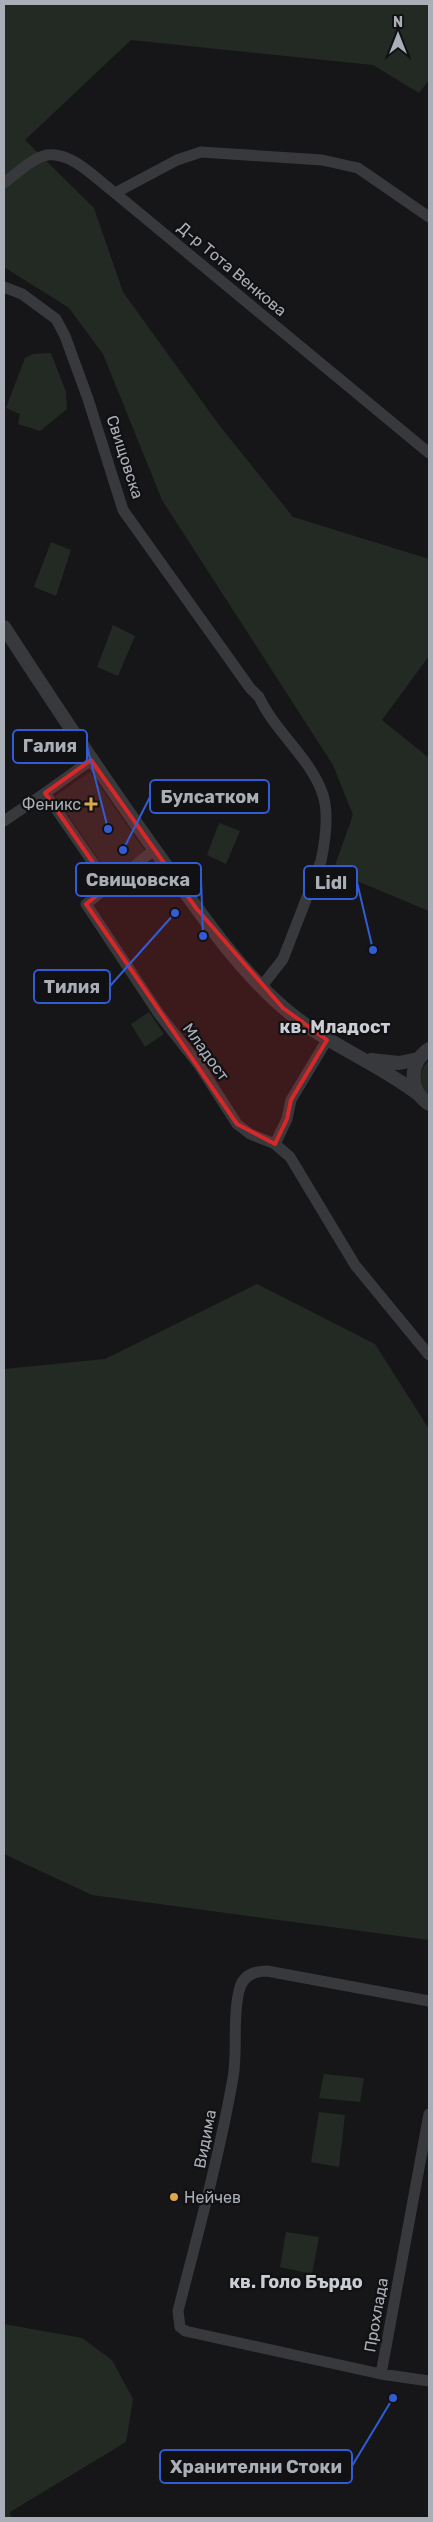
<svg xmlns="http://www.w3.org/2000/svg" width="433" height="2522" font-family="Rubik,sans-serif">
<rect width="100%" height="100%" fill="#161618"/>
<path fill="#222225" d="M 90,772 L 145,851 L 110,876 L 55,796 Z"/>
<path fill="#232a24" d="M 4,4 L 429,4 L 429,80 L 419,93 L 373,65 L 131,40 L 25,140 L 94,208 L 123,292 L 219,425 L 293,517 L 429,559 L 429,656 L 382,720 L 429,758 L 429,911 L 333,871 L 353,815 L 333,765 L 162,500 L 103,354 L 69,308 L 4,267 Z
M 51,353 L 66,392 L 67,409 L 40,431 L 18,424 L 20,414 L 6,408 L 25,358 L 33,354 Z
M 51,542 L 71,550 L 56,596 L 34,587 Z
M 113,625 L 135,636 L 118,676 L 97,667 Z
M 219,823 L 240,831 L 226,864 L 207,855 Z
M 149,1012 L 164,1034 L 145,1047 L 131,1024 Z
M 429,1060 L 429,1097 C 420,1084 417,1072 429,1060 Z
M 257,1284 L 375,1344 L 429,1429 L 429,1940 L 92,1895 L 4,1854 L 4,1369 L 105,1359 Z
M 324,2074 L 364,2078 L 360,2102 L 319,2098 Z
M 319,2112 L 345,2115 L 339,2167 L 311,2162 Z
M 286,2232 L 319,2237 L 312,2274 L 280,2267 Z
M 4,2324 L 82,2338 L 112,2360 L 133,2399 L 126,2442 L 10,2512 L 11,2518 L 4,2518 Z"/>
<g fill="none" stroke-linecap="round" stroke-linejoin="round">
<path stroke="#38393c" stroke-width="11" d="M 4,183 C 16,174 32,158 47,155 C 72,151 97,180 115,193 L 429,453
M 115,193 L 177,160 L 201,152 L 322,160 L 358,168 L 429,217
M 4,287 L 22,294 L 56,319 L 65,336 L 88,399 L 123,510 L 250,688 L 259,697 C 275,732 311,758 323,795 C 329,814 325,842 321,861 L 283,959 L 262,986
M 45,793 L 91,760
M 4,821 L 45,793 L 109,886 L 86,904 L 159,1014 L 199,1065 L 237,1124 L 250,1134 L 275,1144 L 290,1157 L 355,1265 L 429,1355
M 109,886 L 154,850
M 275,1144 L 287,1119 L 291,1100 L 327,1040
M 429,2001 L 267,1971 C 253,1971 242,1976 239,1991 C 232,2019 238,2050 233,2078 C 219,2157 198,2233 178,2311 L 180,2327 L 185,2331 L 381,2374 L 429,2381
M 381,2374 L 429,2114"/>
<path stroke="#38393c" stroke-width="14" d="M 4,627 C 56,707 109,787 165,864 C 199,912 240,971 285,1009 C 326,1044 376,1062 418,1094
M 429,1049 C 408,1063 409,1091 429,1104
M 371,1060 L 399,1063 L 418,1059"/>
</g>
<path fill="#d62828" fill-opacity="0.2" stroke="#d62828" stroke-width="4" stroke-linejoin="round" d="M 91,760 L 196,908 L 283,1008 L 327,1040 L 291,1100 L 287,1119 L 275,1144 L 237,1124 L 86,904 L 109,886 L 45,793 Z"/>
<g fill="#dca84b" stroke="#111113" stroke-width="2">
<path d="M88.5 796.5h5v5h5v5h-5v5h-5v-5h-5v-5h5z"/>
<circle cx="174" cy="2197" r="5"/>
</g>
<g text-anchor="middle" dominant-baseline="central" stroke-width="4.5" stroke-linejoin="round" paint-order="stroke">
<g font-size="16" fill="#aaaeb6" stroke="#111113">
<text transform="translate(232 269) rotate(40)">Д-р Тота Венкова</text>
<text transform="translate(125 457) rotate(72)">Свищовска</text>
<text transform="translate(206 1052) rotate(54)">Младост</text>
<text transform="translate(205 2139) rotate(-79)">Видима</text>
<text transform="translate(376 2315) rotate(-80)">Прохлада</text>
</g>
<g font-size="16" fill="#aaaeb6" stroke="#111113" text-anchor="end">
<text x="81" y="804">Феникс</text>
<text x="184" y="2197" text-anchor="start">Нейчев</text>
</g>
<g font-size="18" font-weight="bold" fill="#cacdd3" stroke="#111113">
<text x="335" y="1027">кв. Младост</text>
<text x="296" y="2282">кв. Голо Бърдо</text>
</g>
</g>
<path fill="none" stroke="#325cd3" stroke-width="2" d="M108 829L87 746M123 850L150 797M203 936L201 879M373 950L357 882M175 913L110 986M393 2398L352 2466"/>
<g fill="#325cd3" stroke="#111113" stroke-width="2">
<circle cx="108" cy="829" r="5"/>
<circle cx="123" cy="850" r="5"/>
<circle cx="203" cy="936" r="5"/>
<circle cx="373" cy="950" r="5"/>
<circle cx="175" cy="913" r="5"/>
<circle cx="393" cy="2398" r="5"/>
</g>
<g fill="#111113" stroke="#325cd3" stroke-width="2">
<rect x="13" y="730" width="74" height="33" rx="5"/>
<rect x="150" y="780" width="119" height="33" rx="5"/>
<rect x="76" y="863" width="125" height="33" rx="5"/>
<rect x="304" y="866" width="53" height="33" rx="5"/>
<rect x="34" y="970" width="76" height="33" rx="5"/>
<rect x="160" y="2450" width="192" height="33" rx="5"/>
</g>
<g font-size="18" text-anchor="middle" font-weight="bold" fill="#aaaeb6">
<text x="50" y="752">Галия</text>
<text x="210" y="803">Булсатком</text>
<text x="138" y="886">Свищовска</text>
<text x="331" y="889">Lidl</text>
<text x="72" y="993">Тилия</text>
<text x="256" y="2473">Хранителни Стоки</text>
</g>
<rect width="433" height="2522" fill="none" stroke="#aaaeb6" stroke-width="10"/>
<g transform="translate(398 35)" stroke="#111113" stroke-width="4" paint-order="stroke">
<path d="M0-4L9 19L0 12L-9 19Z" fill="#aaaeb6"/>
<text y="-8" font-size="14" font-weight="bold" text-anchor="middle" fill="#aaaeb6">N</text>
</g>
</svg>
